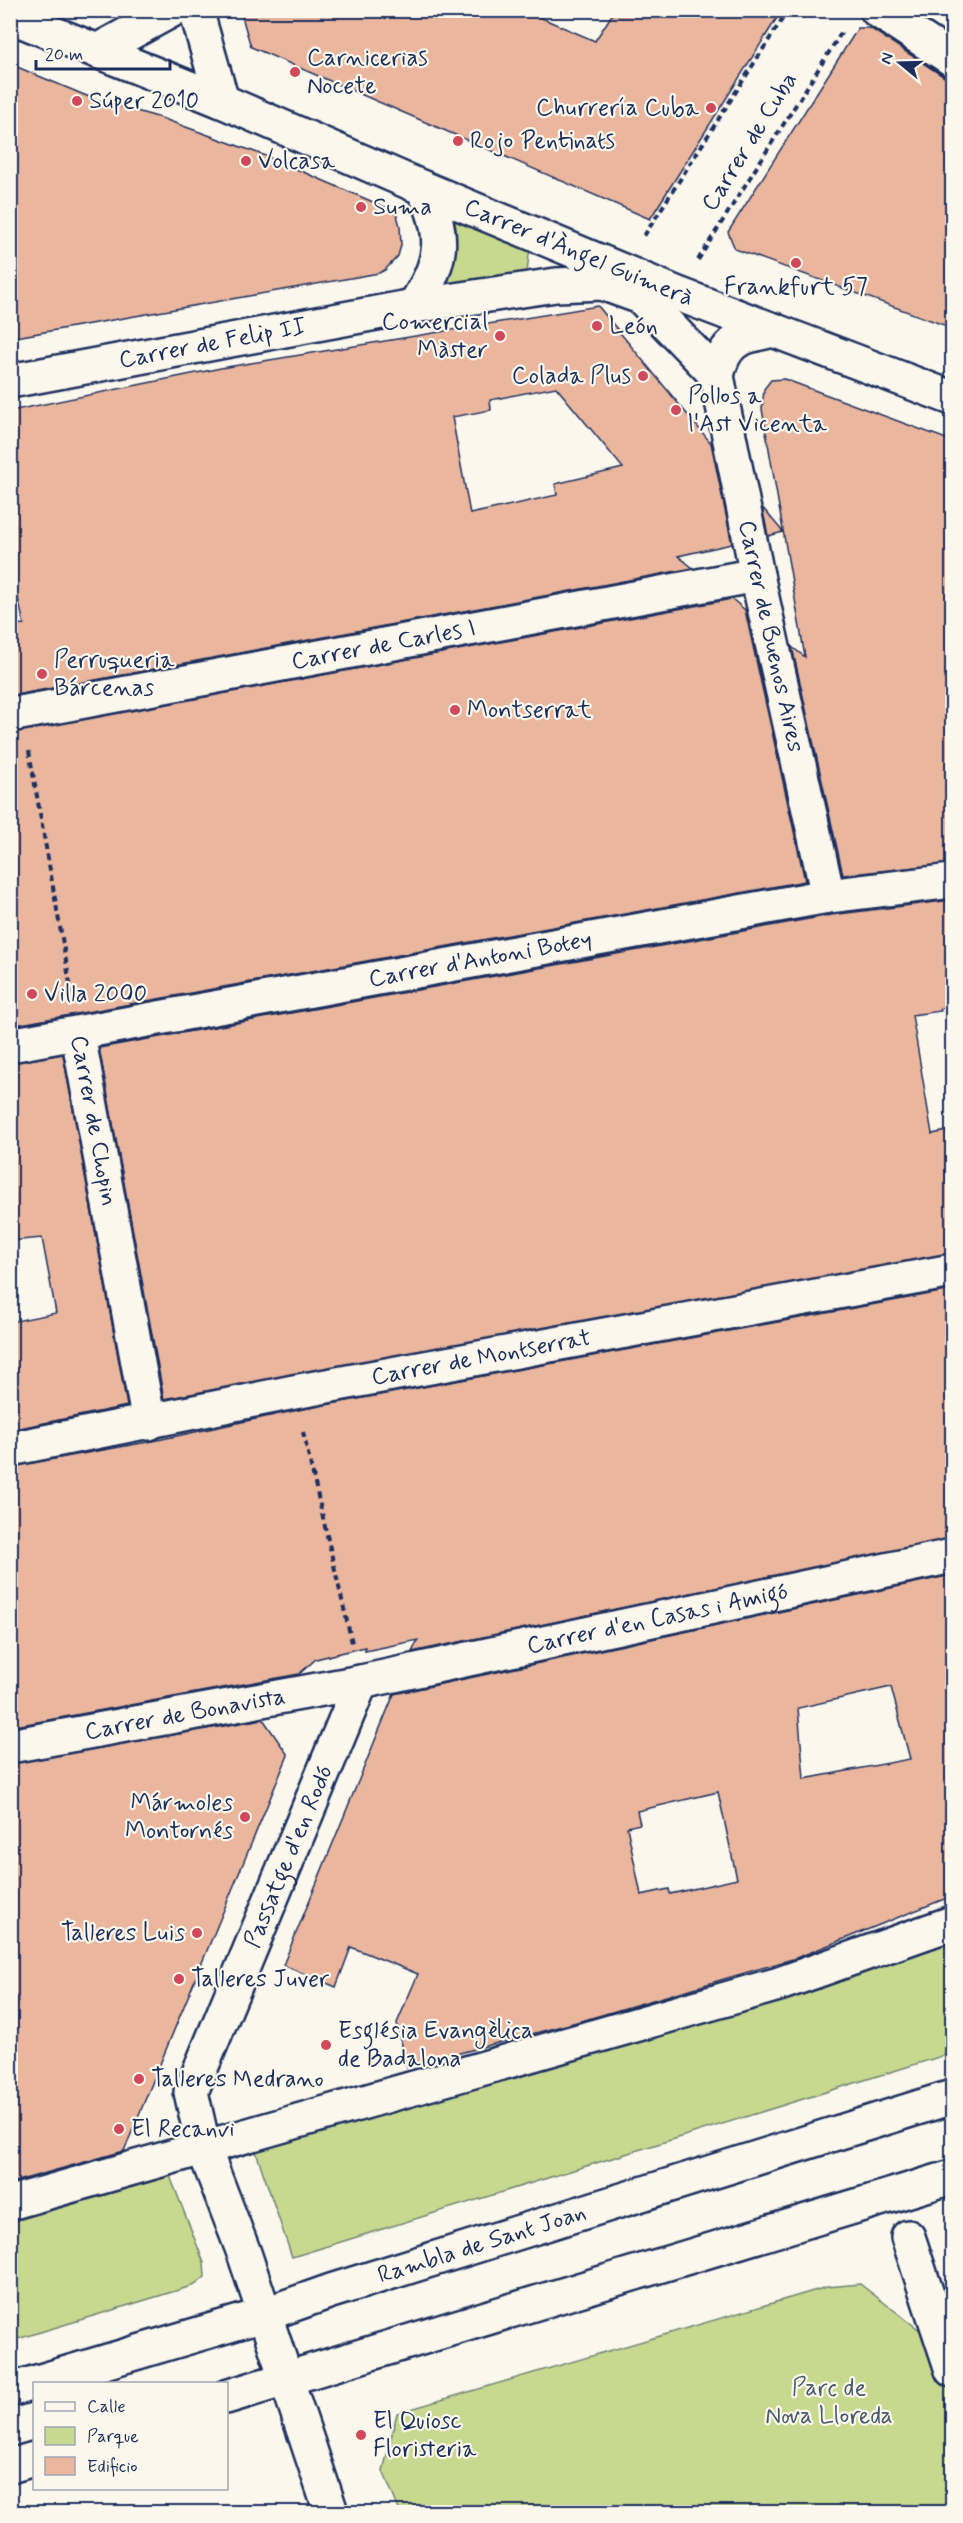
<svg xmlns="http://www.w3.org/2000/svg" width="963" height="2523" font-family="Mynerve,sans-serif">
<rect width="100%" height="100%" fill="#fbf7ec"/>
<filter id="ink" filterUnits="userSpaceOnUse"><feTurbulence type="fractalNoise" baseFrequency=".0167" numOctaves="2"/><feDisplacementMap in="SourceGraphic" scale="12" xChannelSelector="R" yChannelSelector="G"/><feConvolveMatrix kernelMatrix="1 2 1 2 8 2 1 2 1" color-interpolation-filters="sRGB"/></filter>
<g filter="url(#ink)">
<path fill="#c7d98e" stroke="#718476" stroke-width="1.5" d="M 453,219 L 530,245 L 526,282 L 444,294 Z
M 952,1938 L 952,2053 L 292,2257 L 255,2149 L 784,1998 Z
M 170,2176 L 204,2263 L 205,2277 L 195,2285 L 11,2341 L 11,2222 Z
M 860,2284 L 935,2342 L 952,2394 L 952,2512 L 400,2512 L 383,2471 L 397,2413 L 827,2287 Z"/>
<path fill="#ebb69e" stroke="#1b2f5e" stroke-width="1.5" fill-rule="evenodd" d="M 240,10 L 523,10 L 595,41 L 615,10 L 782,10 L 650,219 L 251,47 Z
M 858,28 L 870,28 L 952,82 L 952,328 L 735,249 L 728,232 Z
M 10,64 L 94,99 L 161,118 L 266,156 L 387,208 L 397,215 L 400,226 L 401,245 L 398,256 L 385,270 L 379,273 L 10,338 Z
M 598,306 L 711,443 L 732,544 L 678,556 L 693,568 L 10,696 L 10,625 L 24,624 L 10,563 L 10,411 L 221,368 ZM 556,387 L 623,468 L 555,484 L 557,495 L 470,514 L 452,417 L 491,410 L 490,400 Z
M 784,379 L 952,441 L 952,863 L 843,875 L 792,647 L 805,657 L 762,409 L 764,389 L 771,380 Z
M 762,507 L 783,532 L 768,536 Z
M 732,599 L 745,610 L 805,881 L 10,1026 L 10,733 Z
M 952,900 L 952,1006 L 940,1008 L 941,1011 L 912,1015 L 932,1134 L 952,1130 L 952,1253 L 164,1399 L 99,1048 L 831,915 Z
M 63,1054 L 127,1406 L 10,1430 L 10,1322 L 56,1313 L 42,1238 L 10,1241 L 10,1063 Z
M 952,1290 L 952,1538 L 412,1652 L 418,1640 L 365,1651 L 365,1647 L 316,1659 L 299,1674 L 10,1727 L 10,1467 L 153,1441 L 298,1410 Z
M 952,1575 L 952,1896 L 796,1958 L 588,2019 L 407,2067 L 397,2023 L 418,1974 L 351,1947 L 336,1987 L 283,1965 L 394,1694 ZM 891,1687 L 910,1759 L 804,1779 L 798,1708 ZM 718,1792 L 737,1879 L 670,1894 L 669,1889 L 641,1895 L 627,1827 L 640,1824 L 637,1811 Z
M 263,1719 L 288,1755 L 124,2151 L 10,2183 L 10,1764 Z"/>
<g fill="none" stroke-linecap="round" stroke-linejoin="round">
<defs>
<g id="pedestrian">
<path id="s1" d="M 78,1035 L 149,1423"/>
<path d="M 908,2237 L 952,2370"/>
</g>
<g id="minor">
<path d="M 196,10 L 222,101"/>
<path d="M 877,10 L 952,59"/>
<path id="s2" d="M 10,16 L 222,101 L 423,188 L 678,294 L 952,398"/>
<path d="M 97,51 L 172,10"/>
<path d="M 414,306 C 443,263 447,235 423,188"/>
<path id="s3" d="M 774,330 C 740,337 725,339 717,376 L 757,575 L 828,896"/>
<path id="s4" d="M 10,381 L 414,306 L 556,285 L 602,283 L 641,297 L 717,376"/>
<path id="s5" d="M 10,715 L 757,575"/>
<path id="s6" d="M 10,1045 L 828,896 L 952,881"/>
<path id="s7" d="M 10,1449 L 294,1392 L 952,1271"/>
<path id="s8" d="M 10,1746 L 361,1682 L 952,1556"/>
<path d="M 10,2203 L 779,1984 L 952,1923"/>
<path id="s9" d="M 10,2390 L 263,2315 L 331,2291 L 952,2097"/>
<path d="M 226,2397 L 952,2177"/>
<path d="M 10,2466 L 34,2459"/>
<path id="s10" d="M 331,2512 L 244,2253 L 204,2149 L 191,2092 L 361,1682"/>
</g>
</defs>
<use href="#pedestrian" stroke="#1b2f5e" stroke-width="38"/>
<use href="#minor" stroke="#1b2f5e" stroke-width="38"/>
<path stroke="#1b2f5e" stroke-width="4" stroke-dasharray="6 4.5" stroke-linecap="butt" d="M 644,236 L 788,10
M 698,260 L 843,30
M 29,751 L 72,995
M 303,1432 L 352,1643"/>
<use href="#pedestrian" stroke="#fbf7ec" stroke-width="33"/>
<use href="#minor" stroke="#fbf7ec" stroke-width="33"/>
</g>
</g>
<g fill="#d1495b" stroke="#fbf7ec" stroke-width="2">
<circle cx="295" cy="72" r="6"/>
<circle cx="77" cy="101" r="6"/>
<circle cx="711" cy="108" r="6"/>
<circle cx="458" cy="141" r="6"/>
<circle cx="246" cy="161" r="6"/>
<circle cx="361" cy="207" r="6"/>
<circle cx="796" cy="263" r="6"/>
<circle cx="597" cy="326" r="6"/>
<circle cx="500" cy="336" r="6"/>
<circle cx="643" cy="376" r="6"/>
<circle cx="676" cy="410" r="6"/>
<circle cx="42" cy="674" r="6"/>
<circle cx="455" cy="710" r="6"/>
<circle cx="32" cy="994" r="6"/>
<circle cx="245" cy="1817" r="6"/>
<circle cx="197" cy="1933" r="6"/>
<circle cx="179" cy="1979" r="6"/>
<circle cx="326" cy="2045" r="6"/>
<circle cx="139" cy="2079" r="6"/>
<circle cx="119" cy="2129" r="6"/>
<circle cx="361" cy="2435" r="6"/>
</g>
<g text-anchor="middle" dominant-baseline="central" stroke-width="4.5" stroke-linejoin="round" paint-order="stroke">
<g font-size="24" fill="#1b2f5e" stroke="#fbf7ec" text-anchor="start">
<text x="307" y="58">Carnicerias<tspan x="307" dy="28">Nocete</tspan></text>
<text x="89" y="101">Súper 2010</text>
<text x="699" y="108" text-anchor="end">Churrería Cuba</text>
<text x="470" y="141">Rojo Pentinats</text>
<text x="258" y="161">Volcasa</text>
<text x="373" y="207">Suma</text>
<text x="796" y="287" text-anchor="middle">Frankfurt 57</text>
<text x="488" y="322" text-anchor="end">Comercial<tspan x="488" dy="28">Màster</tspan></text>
<text x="609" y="326">León</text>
<text x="631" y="376" text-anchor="end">Colada Plus</text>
<text x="688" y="396">Pollos a<tspan x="688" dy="28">l'Ast Vicenta</tspan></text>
<text x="54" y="660">Perruqueria<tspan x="54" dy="28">Bárcenas</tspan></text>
<text x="467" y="710">Montserrat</text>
<text x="44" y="994">Villa 2000</text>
<text x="233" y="1803" text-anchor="end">Mármoles<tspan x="233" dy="28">Montornés</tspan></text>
<text x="185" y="1933" text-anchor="end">Talleres Luis</text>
<text x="191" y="1979">Talleres Juver</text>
<text x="338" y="2031">Església Evangèlica<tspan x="338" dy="28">de Badalona</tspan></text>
<text x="151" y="2079">Talleres Medrano</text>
<text x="131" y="2129">El Recanvi</text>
<text x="373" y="2421">El Quiosc<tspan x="373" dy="28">Floristeria</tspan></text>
</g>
<g font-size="24" fill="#1b2f5e" stroke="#fbf7ec">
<text transform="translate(750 142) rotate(-58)">Carrer de Cuba</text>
<text stroke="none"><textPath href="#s2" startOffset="616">Carrer d'Àngel Guimerà</textPath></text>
<text stroke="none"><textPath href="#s4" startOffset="206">Carrer de Felip II</textPath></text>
<text stroke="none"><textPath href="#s3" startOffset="346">Carrer de Buenos Aires</textPath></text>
<text stroke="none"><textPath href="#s5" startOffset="380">Carrer de Carles I</textPath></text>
<text stroke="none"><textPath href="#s6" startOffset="478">Carrer d'Antoni Botey</textPath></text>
<text stroke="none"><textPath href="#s1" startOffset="87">Carrer de Chopin</textPath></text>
<text stroke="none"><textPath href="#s7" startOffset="480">Carrer de Montserrat</textPath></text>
<text stroke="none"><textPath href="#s8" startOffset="660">Carrer d'en Casas i Amigó</textPath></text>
<text stroke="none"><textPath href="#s8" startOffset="178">Carrer de Bonavista</textPath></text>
<text stroke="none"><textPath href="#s10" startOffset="698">Passatge d'en Rodó</textPath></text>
<text stroke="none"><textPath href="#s9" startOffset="494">Rambla de Sant Joan</textPath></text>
</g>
<g font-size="24" fill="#465a6a" stroke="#fbf7ec">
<text x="829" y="2388">Parc de<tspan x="829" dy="28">Nova Lloreda</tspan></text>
</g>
</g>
<rect width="963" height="2523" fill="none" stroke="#fbf7ec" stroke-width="36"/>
<rect x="18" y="18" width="927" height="2487" fill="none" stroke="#1b2f5e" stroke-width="2" filter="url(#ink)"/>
<rect x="33" y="2382" width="195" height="108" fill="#fbf7ec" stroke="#a1a7b3" stroke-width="1.5"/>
<rect x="45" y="2402" width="30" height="9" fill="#fbf7ec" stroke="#a1a7b3" stroke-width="1.5"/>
<text x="87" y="2412" font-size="18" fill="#1b2f5e">Calle</text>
<rect x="45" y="2427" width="30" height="18" fill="#c7d98e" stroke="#a1a7b3" stroke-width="1.5"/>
<text x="87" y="2442" font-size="18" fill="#1b2f5e">Parque</text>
<rect x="45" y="2457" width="30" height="18" fill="#ebb69e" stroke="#a1a7b3" stroke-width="1.5"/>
<text x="87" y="2472" font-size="18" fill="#1b2f5e">Edificio</text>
<g transform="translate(900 63) rotate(289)" stroke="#fbf7ec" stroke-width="4.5" paint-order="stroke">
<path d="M0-4.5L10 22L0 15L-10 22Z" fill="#1b2f5e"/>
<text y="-9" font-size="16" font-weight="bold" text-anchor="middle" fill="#1b2f5e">N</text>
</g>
<path d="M36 60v9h134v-9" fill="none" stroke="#1b2f5e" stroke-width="3"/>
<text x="45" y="60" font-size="18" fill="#1b2f5e" stroke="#fbf7ec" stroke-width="4.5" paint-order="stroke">20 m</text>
</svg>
